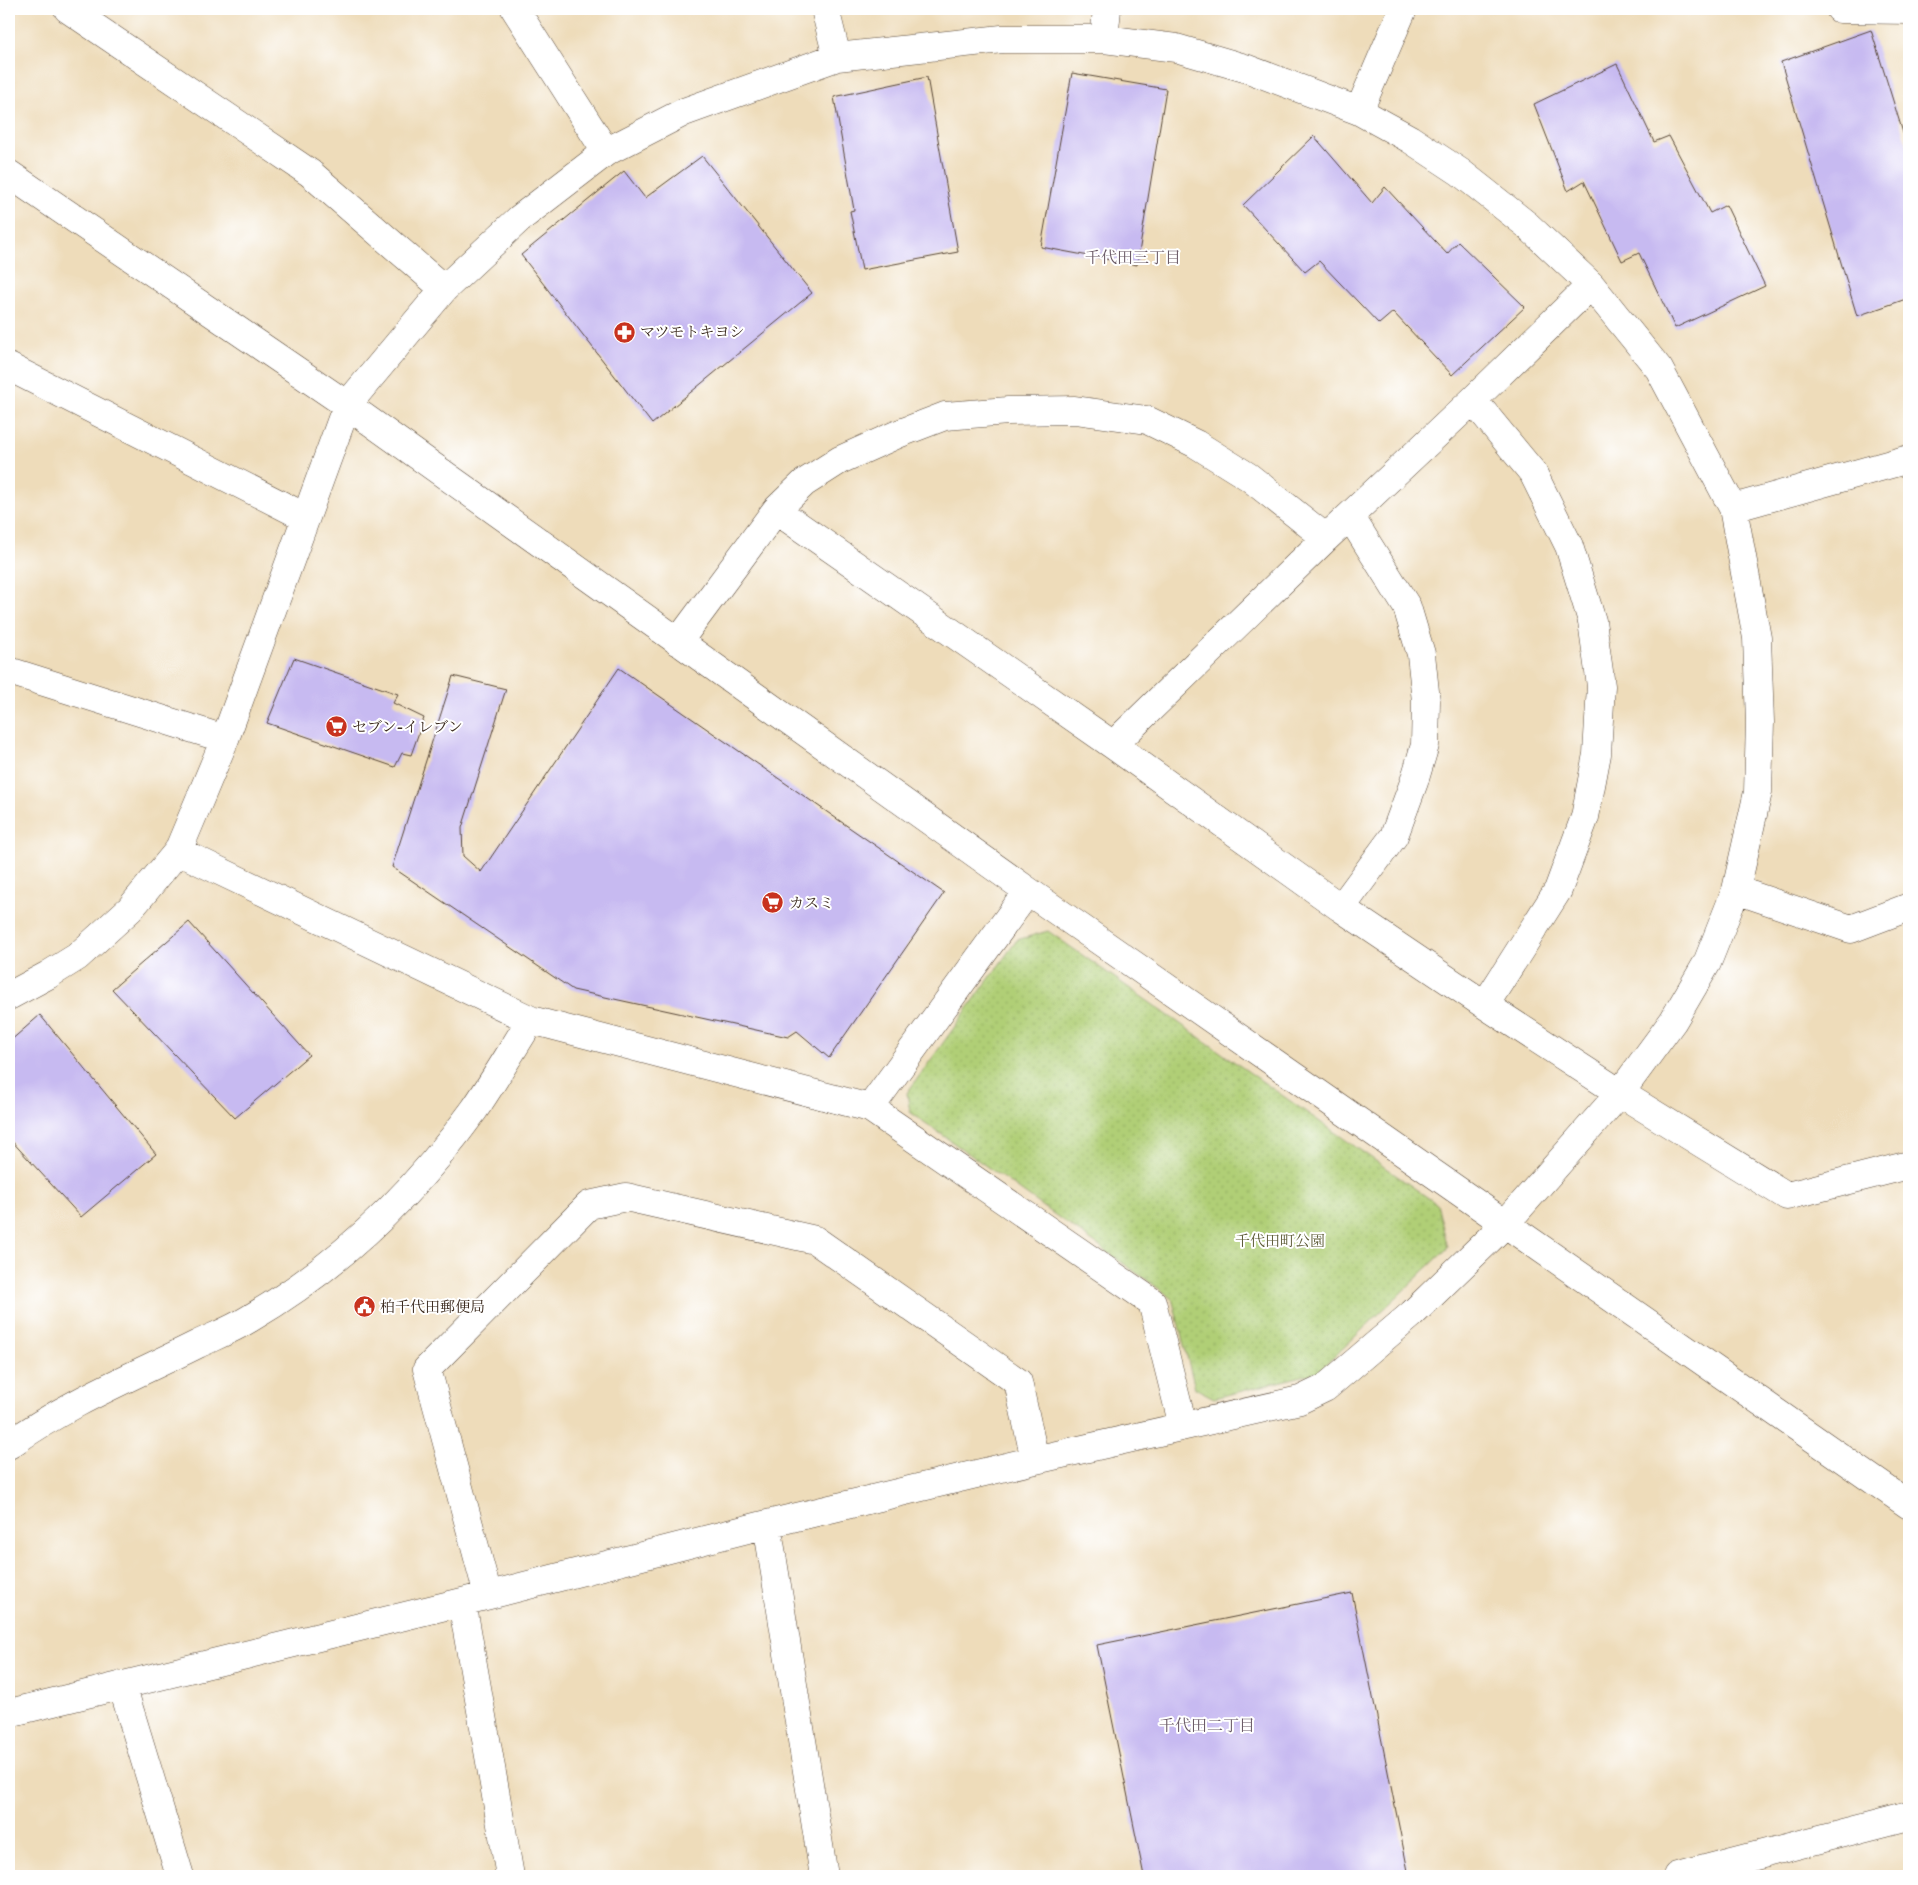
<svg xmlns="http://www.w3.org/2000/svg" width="1918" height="1885" font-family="'IM FELL English','Noto Serif JP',serif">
<defs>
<pattern id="green-dots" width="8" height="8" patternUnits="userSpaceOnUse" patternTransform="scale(1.25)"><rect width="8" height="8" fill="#b0cf76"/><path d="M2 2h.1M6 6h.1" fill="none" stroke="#98b266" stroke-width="1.8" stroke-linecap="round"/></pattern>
</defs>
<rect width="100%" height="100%" fill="#fff"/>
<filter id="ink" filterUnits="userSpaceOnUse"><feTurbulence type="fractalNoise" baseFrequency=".02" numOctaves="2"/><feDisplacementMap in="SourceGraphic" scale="10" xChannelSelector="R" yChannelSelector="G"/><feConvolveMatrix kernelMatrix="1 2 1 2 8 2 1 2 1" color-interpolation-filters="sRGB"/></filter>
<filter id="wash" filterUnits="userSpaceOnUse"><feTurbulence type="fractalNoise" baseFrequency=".0096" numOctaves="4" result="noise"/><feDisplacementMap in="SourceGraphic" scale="20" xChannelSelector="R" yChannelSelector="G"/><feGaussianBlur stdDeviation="1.12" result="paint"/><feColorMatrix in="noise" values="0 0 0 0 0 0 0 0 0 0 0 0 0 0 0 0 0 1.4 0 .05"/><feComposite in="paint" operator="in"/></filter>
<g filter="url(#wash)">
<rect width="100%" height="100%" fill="#eedcba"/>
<path fill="url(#green-dots)" stroke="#767c4a" d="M 1048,931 L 1437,1204 L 1448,1248 L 1318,1372 L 1214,1398 L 1195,1388 L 1172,1298 L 910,1112 L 907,1093 L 1017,940 Z"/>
<g id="blocks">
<path fill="#c7baf1" d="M 1871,30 L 1909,152 L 1909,298 L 1857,316 L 1781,62 Z
M 1617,64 L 1654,142 L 1669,136 L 1710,213 L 1726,205 L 1765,286 L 1675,328 L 1639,253 L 1622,261 L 1584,181 L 1568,191 L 1534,104 Z
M 1072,73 L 1166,89 L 1137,265 L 1041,247 Z
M 927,77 L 958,252 L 862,270 L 850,211 L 854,210 L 834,97 Z
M 1314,136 L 1372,203 L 1385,187 L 1447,254 L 1458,242 L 1525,307 L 1452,375 L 1393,312 L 1379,324 L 1319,261 L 1305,272 L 1243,205 Z
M 702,156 L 812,293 L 652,424 L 521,255 L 624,171 L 645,198 Z
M 294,658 L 398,694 L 393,703 L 424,718 L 411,755 L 402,753 L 395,767 L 267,723 Z
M 619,668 L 944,893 L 829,1058 L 797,1031 L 788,1037 L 573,990 L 392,867 L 453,676 L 506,689 L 462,828 L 463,856 L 481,872 Z
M 189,922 L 309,1055 L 235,1118 L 112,989 Z
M 40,1015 L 156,1154 L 81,1217 L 9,1138 L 9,1042 Z
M 1352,1593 L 1409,1876 L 1144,1876 L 1097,1645 Z"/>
</g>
</g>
<g filter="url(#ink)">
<use href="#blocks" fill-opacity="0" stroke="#564535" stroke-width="1"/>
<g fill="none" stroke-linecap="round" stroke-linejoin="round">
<defs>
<path id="minor" d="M 68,9 L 310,173 L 444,289
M 515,9 L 606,152
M 825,9 L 837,57
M 1840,9 L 1909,10
M 1104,39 L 1107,9
M 1359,111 L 1403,9
M 9,174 L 347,405 L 1028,891 L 1909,1505
M 9,367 L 305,517
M 1473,400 L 1533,473 L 1569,546 L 1592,621 L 1601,686 L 1597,754 L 1585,817 L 1558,890 L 1485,1005
M 1733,508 L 1909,459
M 776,510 L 1113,745 L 1341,908 L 1485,1005 L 1620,1093 L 1787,1196 L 1909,1165
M 678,642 L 776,510 L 804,483 L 840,460 L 898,434 L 945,416 L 1008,411 L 1075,410 L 1147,420 L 1196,444 L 1249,477 L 1326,538
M 9,671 L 225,739
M 1113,745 L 1326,538 L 1473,400 L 1591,285
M 178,851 L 531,1020 L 870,1108 L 1152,1302 L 1183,1426
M 1736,890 L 1851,929 L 1909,907
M 1341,908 L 1394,836 L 1414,782 L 1425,745 L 1426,701 L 1421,654 L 1407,607 L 1350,516
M 9,996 L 48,975 L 77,957 L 130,909 L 178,851 L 225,739 L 347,405 L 444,289 L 519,219 L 606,152 L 684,112 L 837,57 L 1002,39 L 1104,39 L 1176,48 L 1248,69 L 1359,111 L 1410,139 L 1460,172 L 1527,225 L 1591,285 L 1659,369 L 1733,508 L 1757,638 L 1760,722 L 1758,792 L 1736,890 L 1707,963 L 1673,1021 L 1620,1093 L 1505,1224 L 1412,1314 L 1325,1388 L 1300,1400 L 1035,1460 L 767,1524 L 462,1602 L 9,1713
M 870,1108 L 1028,891
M 9,1445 C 67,1403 134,1376 198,1344 C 215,1336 233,1329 249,1319 C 338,1267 414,1193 474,1110 C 494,1081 512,1050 531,1020
M 767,1524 L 824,1876
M 488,1595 L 427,1369 L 589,1205 L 626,1197 L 815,1240 L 1018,1382 L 1035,1460
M 462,1602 L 510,1876
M 122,1685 L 180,1876
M 1678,1876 L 1909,1816"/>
</defs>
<use href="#minor" stroke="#564535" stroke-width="29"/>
<use href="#minor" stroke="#fff" stroke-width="28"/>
</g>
</g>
<defs>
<symbol id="pharmacy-disc" viewBox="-11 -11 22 22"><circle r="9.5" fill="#c8321e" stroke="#fff"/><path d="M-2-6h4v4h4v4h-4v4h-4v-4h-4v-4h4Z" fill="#fff"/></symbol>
<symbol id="supermarket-disc" viewBox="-11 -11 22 22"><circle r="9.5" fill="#c8321e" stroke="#fff"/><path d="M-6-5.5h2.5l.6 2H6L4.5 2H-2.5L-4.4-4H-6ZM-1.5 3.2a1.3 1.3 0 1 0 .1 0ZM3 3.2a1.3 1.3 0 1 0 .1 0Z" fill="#fff"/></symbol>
<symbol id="civic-disc" viewBox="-11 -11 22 22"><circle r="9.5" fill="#c8321e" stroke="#fff"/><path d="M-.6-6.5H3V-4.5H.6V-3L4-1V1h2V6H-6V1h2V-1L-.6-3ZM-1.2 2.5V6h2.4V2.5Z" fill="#fff"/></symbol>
</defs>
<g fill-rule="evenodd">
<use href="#pharmacy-disc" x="612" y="320" width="25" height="25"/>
<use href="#supermarket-disc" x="324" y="714" width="25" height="25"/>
<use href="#supermarket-disc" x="760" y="890" width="25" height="25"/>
<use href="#civic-disc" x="352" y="1294" width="25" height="25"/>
</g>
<g text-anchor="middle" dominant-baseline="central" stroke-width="4" stroke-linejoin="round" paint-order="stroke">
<g font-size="15" fill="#3b2a1e" stroke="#fff" text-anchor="start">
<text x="640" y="332">マツモトキヨシ</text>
<text x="352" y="727">セブン-イレブン</text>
<text x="789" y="903">カスミ</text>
<text x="380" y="1307">柏千代田郵便局</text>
</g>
<g font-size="15" fill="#5e5c38" stroke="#fff">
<text x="1280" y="1241">千代田町公園</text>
</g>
<g font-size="16" fill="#6c5c68" stroke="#fff">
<text x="1133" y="259">千代田三丁目</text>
<text x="1207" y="1727">千代田二丁目</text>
</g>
</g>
<rect width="1918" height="1885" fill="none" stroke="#fff" stroke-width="30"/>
</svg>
